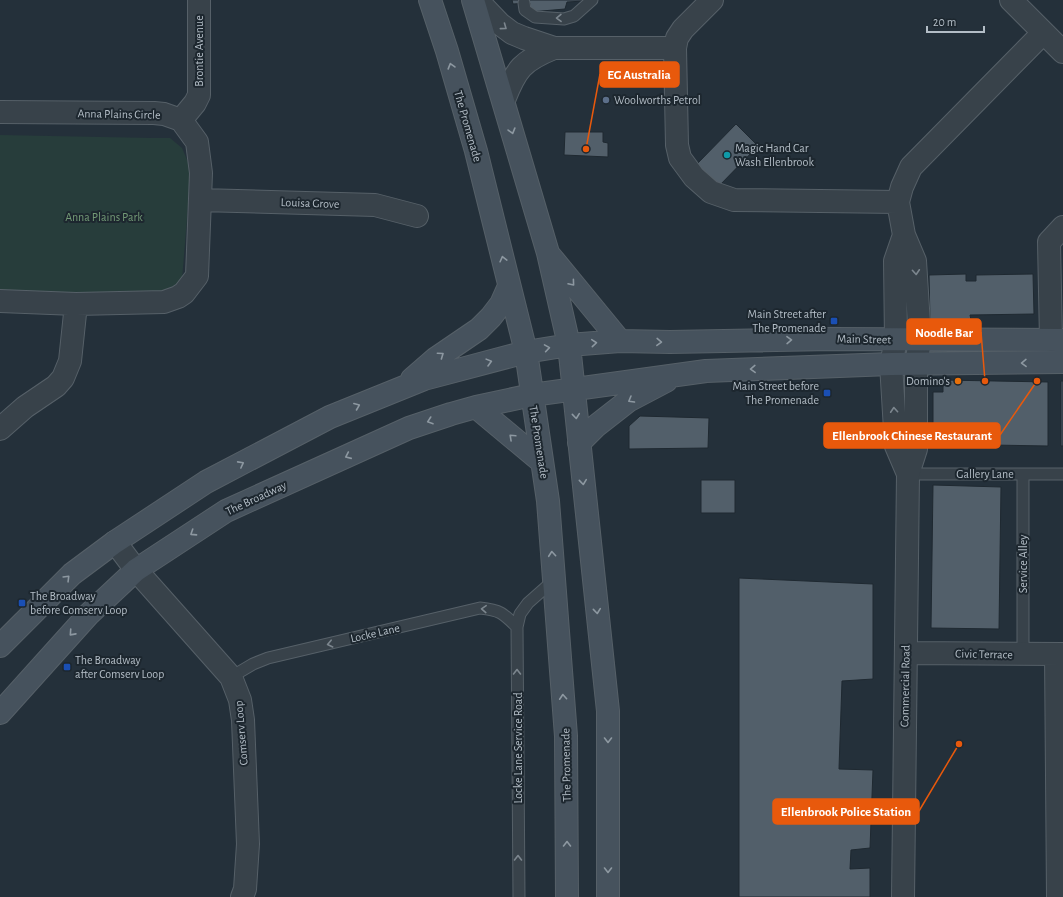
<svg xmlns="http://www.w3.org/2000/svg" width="1063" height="897" font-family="'Alegreya Sans',sans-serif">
<rect width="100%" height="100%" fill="#24303a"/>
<path fill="#273d3b" d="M 0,135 L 152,138 L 170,138 L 182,148 L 191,169 L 182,280 L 177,291 L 0,295 Z"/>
<path fill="#525f6a" stroke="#1f2931" d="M 512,0 L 584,0 L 584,1 L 567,2 L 565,9 L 530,12 L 530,3 L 513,4 Z
M 736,124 L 758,146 L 718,187 L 696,165 Z
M 565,132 L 603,132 L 603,142 L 608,143 L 608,157 L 564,155 Z
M 966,274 L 966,281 L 976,281 L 976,275 L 1033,274 L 1034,314 L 970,315 L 971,320 L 930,321 L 929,275 Z
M 943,380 L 1048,382 L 1048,446 L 933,444 L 933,392 L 943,392 Z
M 1061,381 L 1063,381 L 1063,446 L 1061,446 Z
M 640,416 L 709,418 L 708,448 L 629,449 L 629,426 Z
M 701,480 L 735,480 L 735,513 L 701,513 Z
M 933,485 L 1001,487 L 999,629 L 931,628 Z
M 739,578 L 873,584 L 873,679 L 842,681 L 839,769 L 873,770 L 870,848 L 851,850 L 850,869 L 870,868 L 870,897 L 739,897 Z"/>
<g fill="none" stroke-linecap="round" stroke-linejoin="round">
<defs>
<path id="lane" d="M 524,3 L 525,10 L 535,17 L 564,19 L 574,16 L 592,0
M 908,474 L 1063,474
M 1023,474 L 1023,654
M 231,677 L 253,664 L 268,658 L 480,608 C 500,610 503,613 517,627
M 519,897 L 517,627 L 520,614 L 528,603 L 554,580"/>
<path id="street" d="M 477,0 L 500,24 L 512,33 L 524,38 L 554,48 L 675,48
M 712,0 L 683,29 L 677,38 L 675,48 L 677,145 L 680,158 L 694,177 L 711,192 L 734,200 L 898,202
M 1011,0 L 1063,52
M 504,100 C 516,69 522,61 554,48
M 0,112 L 154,113 L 164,114 L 181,120 L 197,142 L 201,173 L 197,276 L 184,293 L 178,297 L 164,302 L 76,304 L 0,301
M 181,120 L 195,103 L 199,95 L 199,0
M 200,200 L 375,205 L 417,216
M 904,235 L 895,261 L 896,340 L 891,364 L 896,446 L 908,474
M 1051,340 L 1049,242 L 1063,227
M 0,429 L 25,407 L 56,386 L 63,378 L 70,361 L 76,304
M 115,542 L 136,570 L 231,677 L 240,700 L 243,720 L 248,844 L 245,889 L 242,897
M 906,653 L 1063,654
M 1056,654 L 1058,897
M 903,897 L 908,474 L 916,449 L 916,365 L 920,340 L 915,261 L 904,235 L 898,202 L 902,187 L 911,167 L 1043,33"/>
<path id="secondary" d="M 430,0 L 447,51 L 476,151 L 526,352 L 548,501 L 566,736 L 567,897
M 473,0 L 548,253 L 569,345 L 608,711 L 608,897
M 551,257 L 620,341
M 412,379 L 435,359 L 479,329 L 491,317 L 501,304 L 509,286
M 476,407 L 542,462
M 579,443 L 596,426 L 628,401 L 666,381
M 0,646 L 72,574 L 115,542 L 206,482 L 330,417 L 424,379 L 526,352 L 569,345 L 620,341 L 670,342 L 832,339 L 1063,340
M 0,713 L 89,614 L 136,570 L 226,511 L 409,428 L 451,414 L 476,407 L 532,395 L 706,371 L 891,364 L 1063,362"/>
</defs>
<use href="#lane" stroke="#566068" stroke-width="13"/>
<use href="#street" stroke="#566068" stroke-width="24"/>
<use href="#secondary" stroke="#566068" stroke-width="24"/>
<use href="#lane" stroke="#38424a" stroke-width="11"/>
<use href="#street" stroke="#38424a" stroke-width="22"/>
<use href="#secondary" stroke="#46525d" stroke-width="22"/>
</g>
<defs><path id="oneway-chevron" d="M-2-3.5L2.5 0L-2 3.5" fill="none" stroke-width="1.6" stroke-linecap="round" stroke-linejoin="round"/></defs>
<g stroke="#7c868e">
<use href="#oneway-chevron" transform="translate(559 18) rotate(179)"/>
<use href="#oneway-chevron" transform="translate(504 27) rotate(36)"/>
<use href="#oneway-chevron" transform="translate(916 272) rotate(86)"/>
<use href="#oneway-chevron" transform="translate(894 410) rotate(-94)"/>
<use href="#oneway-chevron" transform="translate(484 609) rotate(-177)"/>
<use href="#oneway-chevron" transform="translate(330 644) rotate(167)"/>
<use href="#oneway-chevron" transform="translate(517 672) rotate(-90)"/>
<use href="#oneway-chevron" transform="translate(518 858) rotate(-90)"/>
</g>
<g stroke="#8d98a1">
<use href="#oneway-chevron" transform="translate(451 66) rotate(-106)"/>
<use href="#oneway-chevron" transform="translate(512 131) rotate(74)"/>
<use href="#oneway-chevron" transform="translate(503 259) rotate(-104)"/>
<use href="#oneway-chevron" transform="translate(572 283) rotate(50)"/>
<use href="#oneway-chevron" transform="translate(789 340) rotate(-1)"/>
<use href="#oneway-chevron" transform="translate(659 342) rotate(2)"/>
<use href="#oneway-chevron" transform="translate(594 343) rotate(-5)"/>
<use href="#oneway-chevron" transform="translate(547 348) rotate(-9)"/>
<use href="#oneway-chevron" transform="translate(441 355) rotate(-35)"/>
<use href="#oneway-chevron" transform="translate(489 362) rotate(-15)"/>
<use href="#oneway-chevron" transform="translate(1024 363) rotate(179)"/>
<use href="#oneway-chevron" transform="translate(753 369) rotate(178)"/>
<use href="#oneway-chevron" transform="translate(631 400) rotate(150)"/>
<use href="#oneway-chevron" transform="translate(357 406) rotate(-22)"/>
<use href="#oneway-chevron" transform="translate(576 416) rotate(84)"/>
<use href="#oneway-chevron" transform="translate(430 421) rotate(161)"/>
<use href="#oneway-chevron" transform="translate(512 437) rotate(-137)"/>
<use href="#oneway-chevron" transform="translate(348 456) rotate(156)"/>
<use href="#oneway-chevron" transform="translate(241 464) rotate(-28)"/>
<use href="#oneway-chevron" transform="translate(583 482) rotate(84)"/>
<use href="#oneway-chevron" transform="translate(193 533) rotate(147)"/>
<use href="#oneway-chevron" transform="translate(552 554) rotate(-95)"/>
<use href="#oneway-chevron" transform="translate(67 578) rotate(-45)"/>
<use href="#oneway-chevron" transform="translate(597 611) rotate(84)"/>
<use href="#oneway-chevron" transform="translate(72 633) rotate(132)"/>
<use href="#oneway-chevron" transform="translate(563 697) rotate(-94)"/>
<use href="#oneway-chevron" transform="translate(608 740) rotate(90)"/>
<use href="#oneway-chevron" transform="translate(567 844) rotate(-90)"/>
<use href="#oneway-chevron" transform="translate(608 870) rotate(90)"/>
</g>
<circle fill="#5c6f8a" stroke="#1d272f" stroke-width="1.5" cx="606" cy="100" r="4"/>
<circle fill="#0f9aa8" stroke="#1d272f" stroke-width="1.5" cx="727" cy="155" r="4"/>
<g fill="#1a4fb4" stroke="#1d272f" stroke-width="1.5">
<rect x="830" y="317" width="8" height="8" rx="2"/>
<rect x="823" y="389" width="8" height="8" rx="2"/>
<rect x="18" y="599" width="8" height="8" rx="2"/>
<rect x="63" y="663" width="8" height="8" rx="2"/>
</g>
<circle fill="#e8710a" stroke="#1d272f" stroke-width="1.5" cx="958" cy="381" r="4"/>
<g text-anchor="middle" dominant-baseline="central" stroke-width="4" stroke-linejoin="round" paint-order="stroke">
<g font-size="12" fill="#b3bdc6" stroke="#1d272f">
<text transform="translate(199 51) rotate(-90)">Brontie Avenue</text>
<text transform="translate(119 114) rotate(1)">Anna Plains Circle</text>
<text transform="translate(468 126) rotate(74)">The Promenade</text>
<text transform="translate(310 203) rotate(2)">Louisa Grove</text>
<text transform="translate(864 339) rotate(1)">Main Street</text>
<text transform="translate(539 442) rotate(81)">The Promenade</text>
<text x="985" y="474">Gallery Lane</text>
<text transform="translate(256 498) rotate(-25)">The Broadway</text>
<text transform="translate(1023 564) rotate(-90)">Service Alley</text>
<text transform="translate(375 633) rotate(-13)">Locke Lane</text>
<text transform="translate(984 654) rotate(1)">Civic Terrace</text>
<text transform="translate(905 686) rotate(-89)">Commercial Road</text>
<text transform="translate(241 733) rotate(-95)">Comserv Loop</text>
<text transform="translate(518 748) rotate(-90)">Locke Lane Service Road</text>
<text transform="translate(566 765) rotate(-91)">The Promenade</text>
</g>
<g font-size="12" fill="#b3bdc6" stroke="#1d272f" text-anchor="start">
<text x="614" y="100">Woolworths Petrol</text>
<text x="735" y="148">Magic Hand Car<tspan x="735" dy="14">Wash Ellenbrook</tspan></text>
<text x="826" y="314" text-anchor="end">Main Street after<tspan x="826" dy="14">The Promenade</tspan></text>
<text x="950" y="381" text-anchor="end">Domino's</text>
<text x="819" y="386" text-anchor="end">Main Street before<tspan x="819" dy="14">The Promenade</tspan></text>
<text x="30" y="596">The Broadway<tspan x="30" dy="14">before Comserv Loop</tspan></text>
<text x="75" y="660">The Broadway<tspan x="75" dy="14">after Comserv Loop</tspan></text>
</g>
<g font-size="12" fill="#739a76" stroke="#1d272f">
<text x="104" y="217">Anna Plains Park</text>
</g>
</g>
<path fill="none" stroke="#e8590c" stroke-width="1.5" d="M586 149L600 74M985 381L981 332M1037 381L1000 435M959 744L919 811"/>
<g fill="#e8590c" stroke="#1d272f" stroke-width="1.5">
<circle cx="586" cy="149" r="4"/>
<circle cx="985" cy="381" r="4"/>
<circle cx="1037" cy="381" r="4"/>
<circle cx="959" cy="744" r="4"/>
</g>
<g fill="#e8590c" stroke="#e8590c" stroke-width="1.5">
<rect x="600" y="62" width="79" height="25" rx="4"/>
<rect x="907" y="319" width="74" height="25" rx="4"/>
<rect x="824" y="423" width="176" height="25" rx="4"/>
<rect x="773" y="799" width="146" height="25" rx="4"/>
</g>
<g font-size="13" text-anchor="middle" font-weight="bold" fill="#fff">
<text x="639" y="79">EG Australia</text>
<text x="944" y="337">Noodle Bar</text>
<text x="912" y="440">Ellenbrook Chinese Restaurant</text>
<text x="846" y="816">Ellenbrook Police Station</text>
</g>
<path d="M927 26v6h57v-6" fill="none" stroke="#b3bdc6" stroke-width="2"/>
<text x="933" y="26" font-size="12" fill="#b3bdc6" stroke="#1d272f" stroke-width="3" paint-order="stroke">20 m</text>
</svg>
